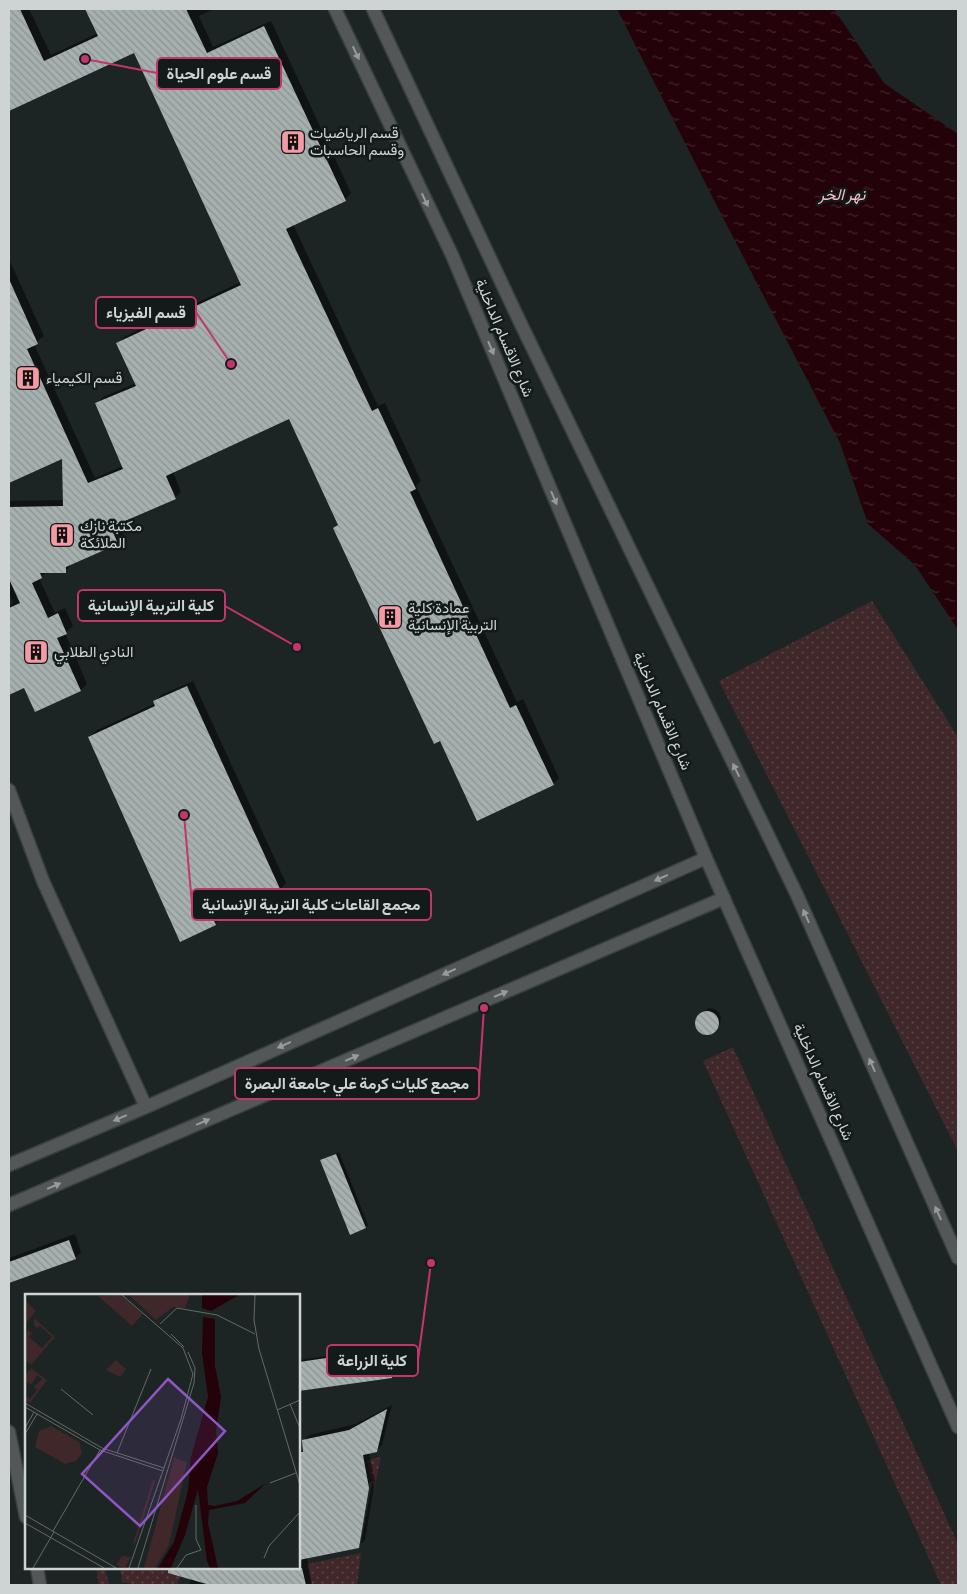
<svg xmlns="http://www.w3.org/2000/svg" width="967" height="1594" font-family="'Sofia Sans Condensed',Vazirmatn,sans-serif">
<defs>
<pattern id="green-dots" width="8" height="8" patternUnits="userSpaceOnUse" patternTransform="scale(1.25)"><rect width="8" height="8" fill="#3f272a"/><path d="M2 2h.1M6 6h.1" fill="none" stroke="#5a4548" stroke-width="1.8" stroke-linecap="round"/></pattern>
<pattern id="water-ripples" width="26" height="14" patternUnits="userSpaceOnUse" patternTransform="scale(1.25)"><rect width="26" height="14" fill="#240209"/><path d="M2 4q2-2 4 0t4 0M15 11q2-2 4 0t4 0" fill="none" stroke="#43262c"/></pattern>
<pattern id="building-back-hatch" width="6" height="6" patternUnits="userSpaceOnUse" patternTransform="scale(1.25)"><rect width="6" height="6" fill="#a6b0af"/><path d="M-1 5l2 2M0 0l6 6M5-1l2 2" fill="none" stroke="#8c9493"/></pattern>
</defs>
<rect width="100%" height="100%" fill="#1d2424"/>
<path fill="url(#green-dots)" d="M 872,601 L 958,737 L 958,1151 L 719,681 Z
M 733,1047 L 958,1544 L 958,1585 L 941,1585 L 703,1061 Z
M 381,1457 L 374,1489 L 367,1460 Z
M 361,1553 L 357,1585 L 311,1585 L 307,1564 Z
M 96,1568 L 105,1568 L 109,1584 L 99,1585 Z
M 120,1568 L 184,1568 L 177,1585 L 138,1585 L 122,1582 Z"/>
<path fill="url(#water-ripples)" d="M 617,9 L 834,9 L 884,83 L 958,134 L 958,630 L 915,565 L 868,524 L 840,443 L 719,210 Z"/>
<path fill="#0007" fill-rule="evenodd" d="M 9,9 L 29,9 L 51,55 L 98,33 L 87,9 L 214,9 L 199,16 L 213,47 L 271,21 L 351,193 L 345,200 L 293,224 L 378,406 L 385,403 L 421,481 L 416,486 L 517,702 L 523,699 L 559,778 L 553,784 L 440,740 L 334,528 L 339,523 L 290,417 L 173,472 L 181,492 L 175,498 L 118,523 L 124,536 L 118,543 L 72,563 L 65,572 L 47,572 L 39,578 L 55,613 L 65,608 L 73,626 L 65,633 L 87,684 L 81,690 L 36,710 L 25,686 L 10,693 L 9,605 L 13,603 L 9,594 L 9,501 L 64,500 L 63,457 L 9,482 L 9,259 L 44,336 L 34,344 L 95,478 L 123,466 L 96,404 L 103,397 L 136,383 L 118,344 L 124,337 L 241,282 L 134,51 L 9,110 Z
M 193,681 L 286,883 L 280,890 L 221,916 L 221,918 L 215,924 L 89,737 L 95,731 L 156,703 L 155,701 L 161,695 Z
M 709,1008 L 715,1009 L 719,1013 L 721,1018 L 720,1024 L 716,1029 L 707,1034 L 702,1033 L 698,1029 L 696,1024 L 697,1018 L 700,1014 Z
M 339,1152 L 368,1225 L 366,1227 L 321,1161 Z
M 75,1234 L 81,1252 L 75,1258 L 9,1282 L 9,1258 Z
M 391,1347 L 395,1374 L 392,1377 L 299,1390 L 299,1360 Z
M 392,1405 L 382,1445 L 376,1451 L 369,1453 L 375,1481 L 365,1540 L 358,1547 L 307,1557 L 312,1585 L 189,1585 L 195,1568 L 299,1568 L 299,1447 L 304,1447 L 303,1441 L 309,1435 L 356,1424 ZM 369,1482 L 372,1482 L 361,1544 L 358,1544 Z"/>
<path fill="url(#building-back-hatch)" d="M 9,9 L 20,9 L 44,61 L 98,36 L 85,9 L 186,9 L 207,53 L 264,26 L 346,201 L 286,229 L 372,411 L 378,408 L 416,489 L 410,492 L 510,708 L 516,705 L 554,785 L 477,821 L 440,741 L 434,744 L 333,528 L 338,525 L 289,419 L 166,476 L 176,499 L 111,527 L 118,544 L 66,567 L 66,573 L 40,573 L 42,578 L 32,583 L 48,618 L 58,613 L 67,634 L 57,638 L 81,691 L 35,712 L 24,688 L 9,695 L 9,608 L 20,603 L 9,579 L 9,507 L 63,506 L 62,459 L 9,483 L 9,279 L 38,344 L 27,349 L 88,483 L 123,469 L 95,403 L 136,386 L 116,343 L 241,285 L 134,53 L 9,111 Z
M 187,686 L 281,891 L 214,921 L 216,925 L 180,942 L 88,737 L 155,706 L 153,701 Z
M695 1023a12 12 0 1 1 24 0a12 12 0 1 1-24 0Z
M 336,1154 L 366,1228 L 350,1235 L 320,1160 Z
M 69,1240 L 76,1259 L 9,1283 L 9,1262 Z
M 388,1349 L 392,1378 L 299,1391 L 299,1362 Z
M 387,1409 L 377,1452 L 363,1455 L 369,1488 L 359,1548 L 299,1560 L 299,1452 L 303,1452 L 302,1440 L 349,1430 Z
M 168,1568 L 302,1568 L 306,1585 L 210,1585 L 168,1573 Z"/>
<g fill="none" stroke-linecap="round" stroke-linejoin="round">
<defs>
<path id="minor" d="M 9,790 L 43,881 L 146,1107
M 9,1165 L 146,1107 L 706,858
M 9,1205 L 724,898
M 9,1432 L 26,1517
M 37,1568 L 40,1585"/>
<path id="tertiary" d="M 335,9 L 452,255 L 706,858 L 958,1427
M 373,9 L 519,320 L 797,895 L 958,1258"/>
</defs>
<use href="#minor" stroke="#394040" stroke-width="15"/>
<use href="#tertiary" stroke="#394040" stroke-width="15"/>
<use href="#minor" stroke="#535757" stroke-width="12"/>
<use href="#tertiary" stroke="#535757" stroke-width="12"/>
</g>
<defs><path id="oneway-solid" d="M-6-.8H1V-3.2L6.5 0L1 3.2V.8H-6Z" transform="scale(1.25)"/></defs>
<g fill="#979b9b">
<use href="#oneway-solid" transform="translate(356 53) rotate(65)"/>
<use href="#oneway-solid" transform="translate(425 200) rotate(65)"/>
<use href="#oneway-solid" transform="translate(491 348) rotate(67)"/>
<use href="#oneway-solid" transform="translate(554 498) rotate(67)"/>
<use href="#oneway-solid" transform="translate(736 770) rotate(-116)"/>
<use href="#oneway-solid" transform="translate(661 878) rotate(156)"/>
<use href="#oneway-solid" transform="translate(806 916) rotate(-114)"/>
<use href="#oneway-solid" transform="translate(449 972) rotate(156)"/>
<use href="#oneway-solid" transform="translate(501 994) rotate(-23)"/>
<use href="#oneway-solid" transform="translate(284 1045) rotate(156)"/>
<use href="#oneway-solid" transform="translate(352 1058) rotate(-23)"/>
<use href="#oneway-solid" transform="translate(872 1065) rotate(-114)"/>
<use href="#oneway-solid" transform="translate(120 1118) rotate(157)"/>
<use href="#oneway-solid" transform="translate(203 1122) rotate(-23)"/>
<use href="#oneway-solid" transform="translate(54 1186) rotate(-23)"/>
<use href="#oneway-solid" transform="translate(938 1213) rotate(-114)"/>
</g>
<defs>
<symbol id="building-square" viewBox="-11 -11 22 22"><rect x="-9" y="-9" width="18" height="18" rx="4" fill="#f49aa5" stroke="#131b1a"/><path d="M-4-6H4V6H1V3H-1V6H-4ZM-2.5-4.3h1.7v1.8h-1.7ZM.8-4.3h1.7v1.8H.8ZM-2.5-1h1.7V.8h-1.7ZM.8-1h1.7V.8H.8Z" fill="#111"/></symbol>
</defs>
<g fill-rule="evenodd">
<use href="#building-square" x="279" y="128" width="28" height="28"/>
<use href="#building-square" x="14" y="364" width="28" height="28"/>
<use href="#building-square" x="48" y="521" width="28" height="28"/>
<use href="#building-square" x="376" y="603" width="28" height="28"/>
<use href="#building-square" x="22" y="638" width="28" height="28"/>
</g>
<g text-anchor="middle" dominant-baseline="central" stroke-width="5" stroke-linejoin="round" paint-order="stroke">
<g font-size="15" fill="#ced3d3" stroke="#131b1a" text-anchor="start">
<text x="310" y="133">قسم الرياضيات<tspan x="310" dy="17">وقسم الحاسبات</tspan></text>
<text x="46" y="378">قسم الكيمياء</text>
<text x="80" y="526">مكتبة نازك<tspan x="80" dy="17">الملائكة</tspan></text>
<text x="408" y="608">عمادة كلية<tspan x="408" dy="17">التربية الإنسانية</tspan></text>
<text x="54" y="652">النادي الطلابي</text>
</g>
<g font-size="15" fill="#ced3d3" stroke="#131b1a">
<text transform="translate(504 338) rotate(67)">شارع الاقسام الداخلية</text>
<text transform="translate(662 711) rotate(67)">شارع الاقسام الداخلية</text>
<text transform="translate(823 1082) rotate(66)">شارع الاقسام الداخلية</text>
</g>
<g font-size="16" font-style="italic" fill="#fcbec4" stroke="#131b1a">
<text x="842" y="195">نهر الخر</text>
</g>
</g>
<g transform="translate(25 1294)">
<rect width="275" height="275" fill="#1d2424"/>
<path d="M 96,1 L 118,20 L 107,32 L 73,2 ZM 104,1 L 165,1 L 160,14 L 148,13 L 131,26 ZM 0,6 L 11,17 L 0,30 ZM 9,24 L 30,43 L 6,71 L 0,66 L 0,40 L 3,36 L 7,39 L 4,43 L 17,54 L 27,43 L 15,32 L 12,34 L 9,31 ZM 91,66 L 101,75 L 95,83 L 81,76 ZM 6,74 L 22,86 L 5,109 L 0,106 L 0,101 L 5,105 L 12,96 L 9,93 L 17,85 L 12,81 L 6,91 L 3,88 L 0,91 L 0,81 ZM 149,164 L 162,168 L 144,251 L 130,274 L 119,274 ZM 128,186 L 130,187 L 110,250 L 108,249 ZM 97,262 L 106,263 L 100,274 L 91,271 Z" fill="#3f272a"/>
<path d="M 26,132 L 54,148 L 57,159 L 51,167 L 40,170 L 10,153 L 14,137 Z" fill="#3f272a"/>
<path d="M 177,1 L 214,1 L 186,17 L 177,14 ZM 178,23 L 190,25 L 190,72 L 196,103 L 191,137 L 193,159 L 182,193 L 183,211 L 190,212 L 212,207 L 241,189 L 220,209 L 184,216 L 183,229 L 193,274 L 185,274 L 182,267 L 173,195 L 160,241 L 146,274 L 133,274 L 149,248 L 163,197 L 166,163 L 183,103 L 177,59 Z" fill="#240209"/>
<path fill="none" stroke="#646a6a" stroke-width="1" d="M 97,1 L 158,54 L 168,80 L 156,125 L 104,274M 230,1 L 229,26 L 234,55 L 275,191M 135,30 L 152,14 L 192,21 L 230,40M 146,40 L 159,53M 36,95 L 68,121M 0,109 L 77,154 L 139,174M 265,110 L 275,134M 0,113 L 75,156 L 138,177M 252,116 L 275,106M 0,134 L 9,118M 0,140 L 12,120M 92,159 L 126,75M 245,189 L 271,179M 0,221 L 91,274M 0,229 L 79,274M 28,237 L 75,156M 239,264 L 244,252 L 275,218M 8,274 L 29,238M 113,274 L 169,89 L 170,74 L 163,58M 152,274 L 161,261 L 176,256 L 171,245 L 171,211"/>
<path fill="#9056c4" fill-opacity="0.15" stroke="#9056c4" stroke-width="2.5" d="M 143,85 L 200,137 L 115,232 L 57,180 Z"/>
<rect width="275" height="275" fill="none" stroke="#ced3d3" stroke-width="2.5"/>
</g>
<path fill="none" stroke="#c4346d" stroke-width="2" d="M85 59L157 73M231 364L196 312M297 647L225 606M184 815L192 904M484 1008L479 1083M431 1263L418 1360"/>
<g fill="#c4346d" stroke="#131b1a" stroke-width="2">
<circle cx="85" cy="59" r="5"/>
<circle cx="231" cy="364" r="5"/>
<circle cx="297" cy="647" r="5"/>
<circle cx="184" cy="815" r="5"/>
<circle cx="484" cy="1008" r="5"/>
<circle cx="431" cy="1263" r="5"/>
</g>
<g fill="#131b1a" stroke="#c4346d" stroke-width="2">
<rect x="157" y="58" width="124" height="31" rx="5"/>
<rect x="96" y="297" width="100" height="31" rx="5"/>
<rect x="78" y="590" width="147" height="31" rx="5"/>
<rect x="192" y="889" width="239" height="31" rx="5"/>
<rect x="235" y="1068" width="244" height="31" rx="5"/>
<rect x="327" y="1345" width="91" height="31" rx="5"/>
</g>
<g font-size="16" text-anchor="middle" font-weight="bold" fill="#ced3d3">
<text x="219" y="79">قسم علوم الحياة</text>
<text x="146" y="318">قسم الفيزياء</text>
<text x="151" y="611">كلية التربية الإنسانية</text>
<text x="311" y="910">مجمع القاعات كلية التربية الإنسانية</text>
<text x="357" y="1089">مجمع كليات كرمة علي جامعة البصرة</text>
<text x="372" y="1366">كلية الزراعة</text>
</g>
<rect width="967" height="1594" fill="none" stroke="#ced3d3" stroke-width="20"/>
</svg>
